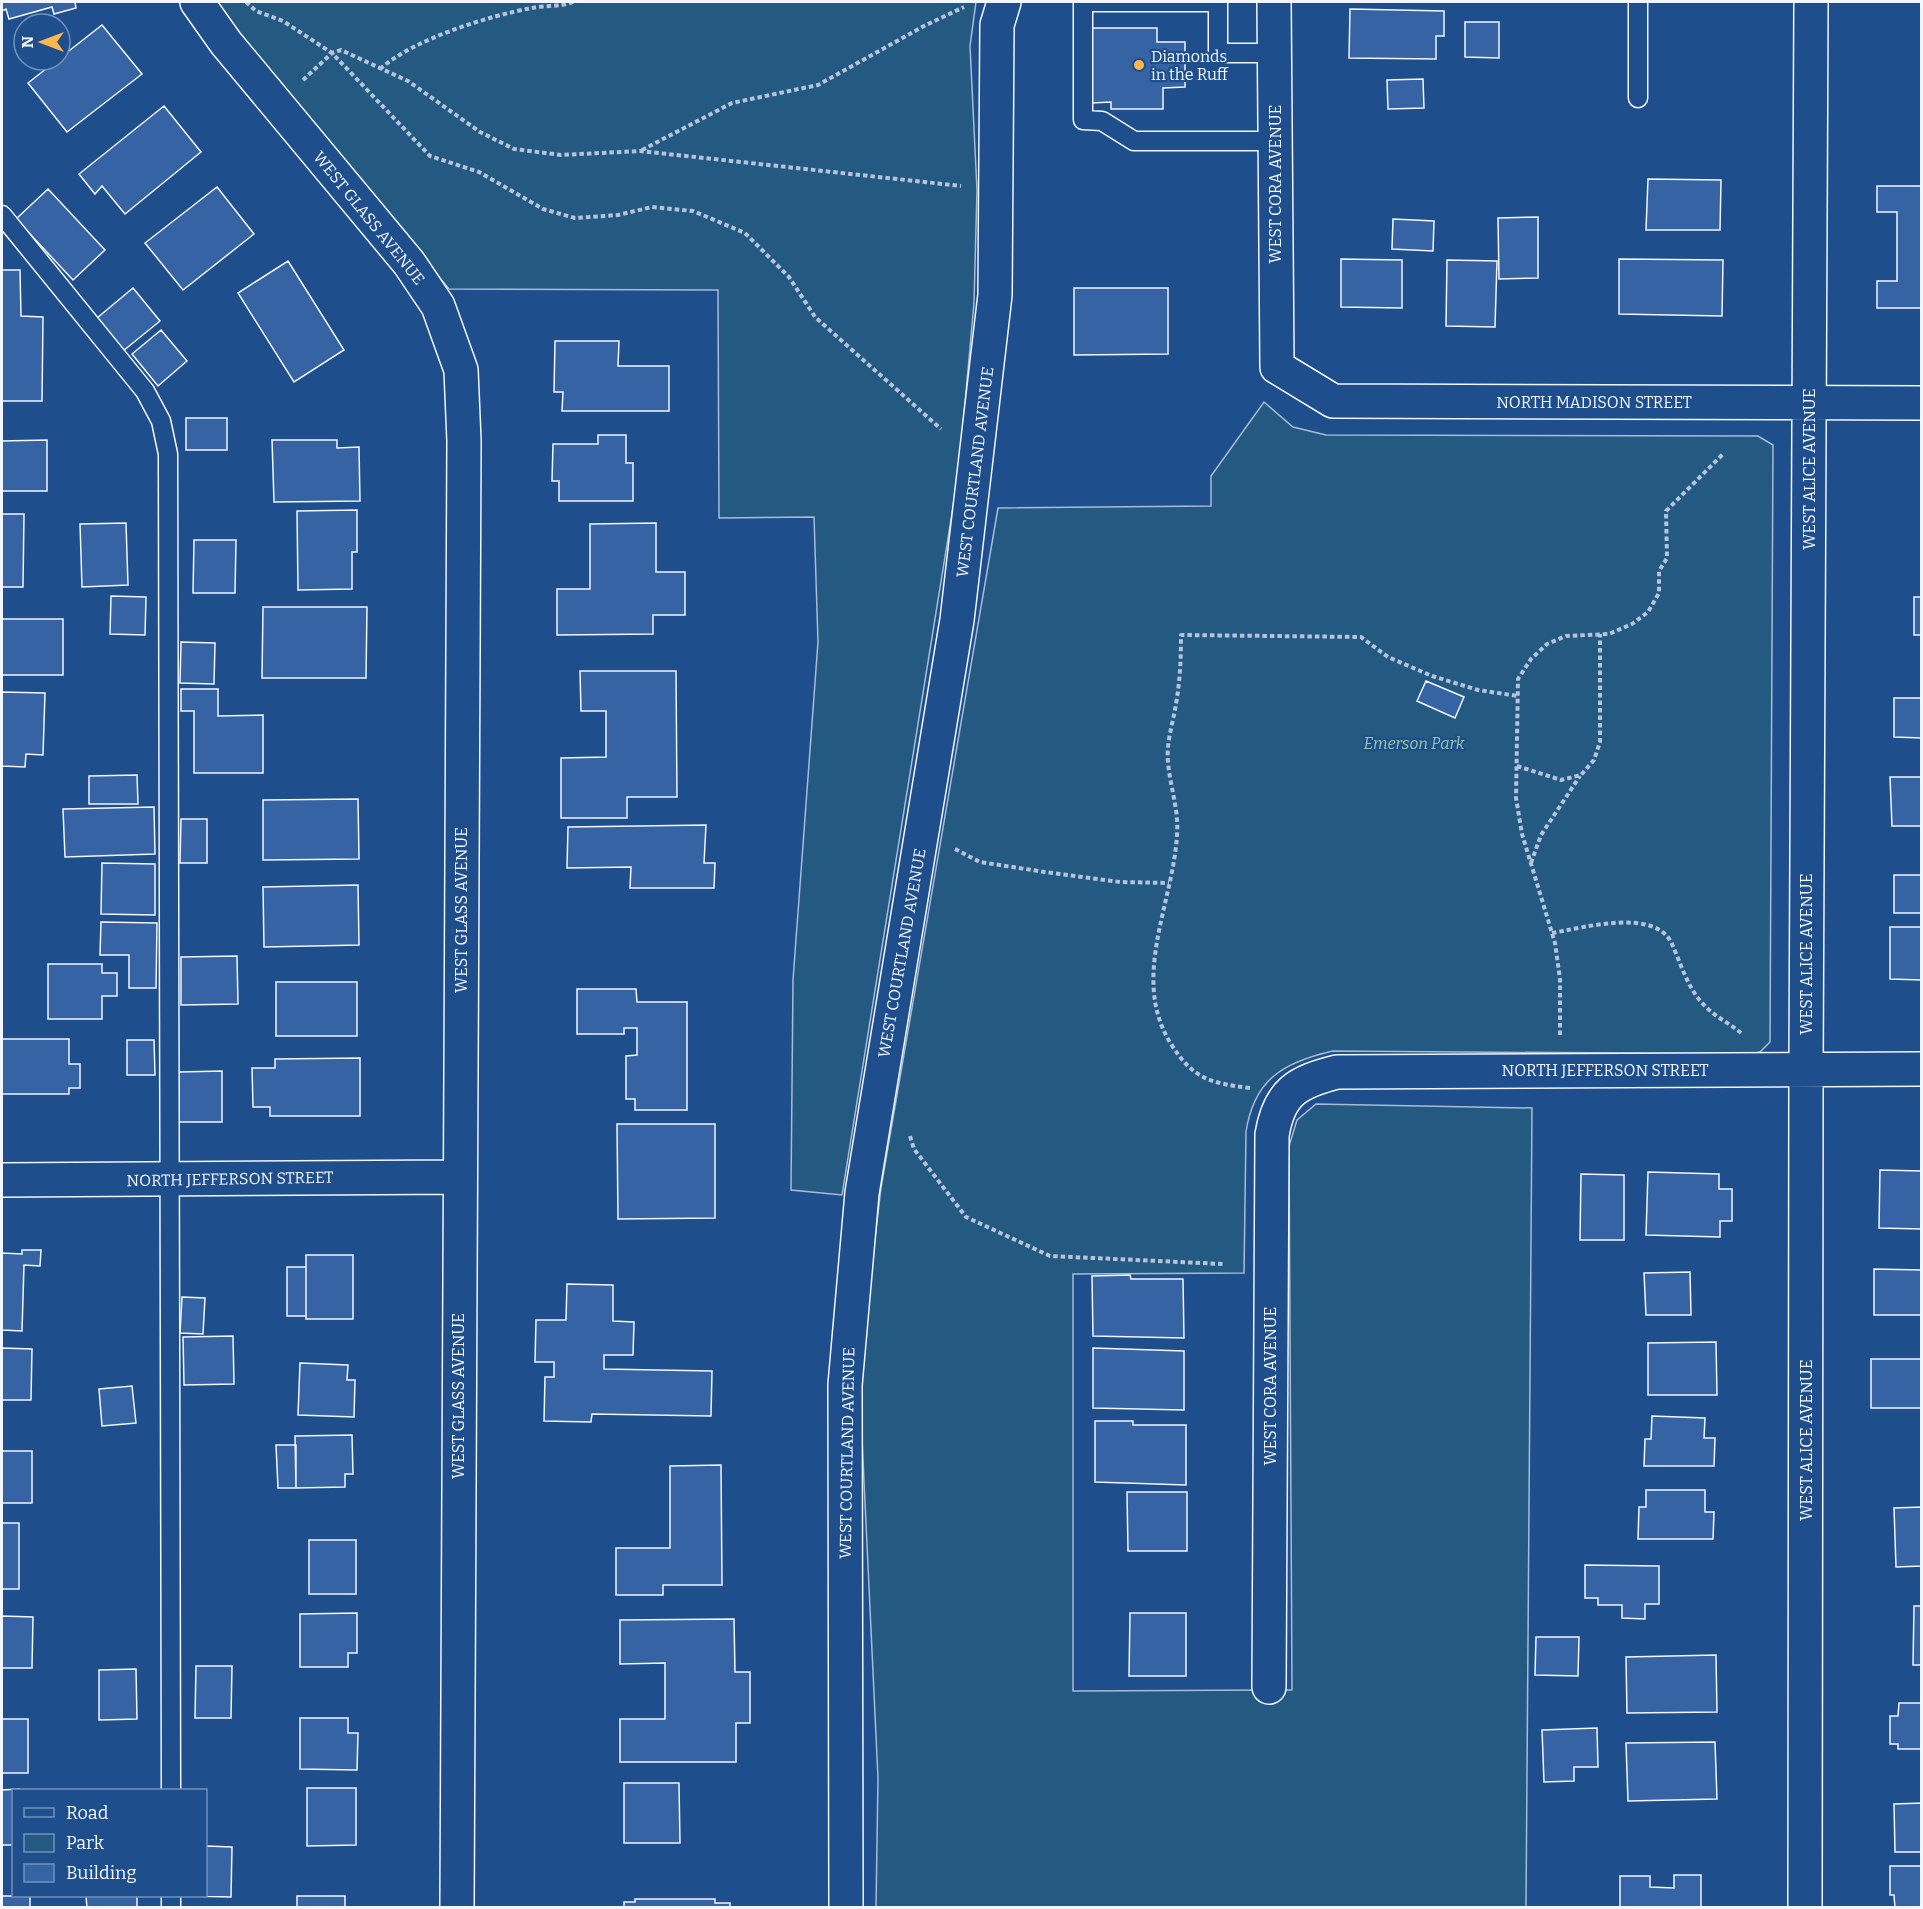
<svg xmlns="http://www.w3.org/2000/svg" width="1923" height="1909" font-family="Bitter,serif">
<rect width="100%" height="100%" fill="#1f4e8c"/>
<path fill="#245a82" stroke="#a8bbd7" stroke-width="1.5" d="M 216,2 L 976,2 L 970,46 L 977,190 L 974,303 L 959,470 L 842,1195 L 791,1190 L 793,980 L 818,642 L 814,517 L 719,518 L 718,290 L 449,289 L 222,13 Z
M 1264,402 L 1293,427 L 1326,435 L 1758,436 L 1773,445 L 1770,1042 L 1760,1052 L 1750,1054 L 1333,1051 C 1284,1062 1254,1079 1246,1132 L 1244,1273 L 1073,1274 L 1073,1691 L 1292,1690 L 1289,1146 L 1297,1120 L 1316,1104 L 1532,1108 L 1526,1907 L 876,1908 L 878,1778 L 859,1375 L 881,1188 L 998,508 L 1211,506 L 1211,476 Z"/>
<path fill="#3563a3" stroke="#f2f6ff" stroke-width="1.5" d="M 2,2 L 75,2 L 76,8 L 54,14 L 52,7 L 9,19 L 6,9 L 2,11 Z
M 1350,9 L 1444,11 L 1444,36 L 1436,36 L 1436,59 L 1349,58 Z
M 1465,22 L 1499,22 L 1499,58 L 1465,57 Z
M 102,25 L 142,74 L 67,132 L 28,83 Z
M 1092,28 L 1157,28 L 1157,42 L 1185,42 L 1185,87 L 1163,88 L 1163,109 L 1111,109 L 1111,102 L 1092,103 Z
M 1423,79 L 1424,108 L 1388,109 L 1387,80 Z
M 164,106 L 201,152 L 125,214 L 102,186 L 95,194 L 79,174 Z
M 1648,179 L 1721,180 L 1720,230 L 1646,230 Z
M 1877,186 L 1922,186 L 1922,308 L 1877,308 L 1877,281 L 1897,281 L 1897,212 L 1877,212 Z
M 217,187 L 254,234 L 183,290 L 145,243 Z
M 48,189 L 105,250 L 73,280 L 16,219 Z
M 1538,217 L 1538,278 L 1499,279 L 1498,218 Z
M 1393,219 L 1434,221 L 1433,251 L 1392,249 Z
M 1341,259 L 1402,260 L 1402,308 L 1341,307 Z
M 1619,259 L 1723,260 L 1722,316 L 1619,314 Z
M 1447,260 L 1497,261 L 1495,327 L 1446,326 Z
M 288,261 L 344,350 L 294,382 L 238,293 Z
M 2,270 L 20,270 L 21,316 L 43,317 L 42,401 L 2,401 Z
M 133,288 L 160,321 L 123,351 L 97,318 Z
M 1074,288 L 1168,288 L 1168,354 L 1074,355 Z
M 161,330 L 187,361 L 158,386 L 132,354 Z
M 555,341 L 619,341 L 618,366 L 669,366 L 669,411 L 562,411 L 563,392 L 554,392 Z
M 186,418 L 227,418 L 227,450 L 186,450 Z
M 598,435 L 626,435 L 626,463 L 633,463 L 633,501 L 559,501 L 559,481 L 552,481 L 553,444 L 598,444 Z
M 47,440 L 47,491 L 2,491 L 2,441 Z
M 272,440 L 337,440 L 337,448 L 359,447 L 360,501 L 274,502 Z
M 357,510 L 357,552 L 352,552 L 352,589 L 298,590 L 297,511 Z
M 2,514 L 24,514 L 23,587 L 2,587 Z
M 126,523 L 128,585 L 82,587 L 80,524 Z
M 656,523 L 656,572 L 685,572 L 685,615 L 653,615 L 653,634 L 557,635 L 557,589 L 590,589 L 590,524 Z
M 194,540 L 236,540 L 235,593 L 193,593 Z
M 111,596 L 146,597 L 145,635 L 110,634 Z
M 1914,597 L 1922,597 L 1922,635 L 1914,635 Z
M 263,607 L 367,607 L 366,678 L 262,678 Z
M 2,619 L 63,619 L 63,675 L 2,675 Z
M 181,642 L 215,643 L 214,684 L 180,683 Z
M 580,671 L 676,671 L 677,797 L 627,797 L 627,818 L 561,818 L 561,758 L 606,757 L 606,711 L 581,711 Z
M 1426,681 L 1464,697 L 1455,718 L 1417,701 Z
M 181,689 L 218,689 L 218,716 L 263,715 L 263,773 L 194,773 L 194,711 L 181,711 Z
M 2,692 L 45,693 L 43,755 L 26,754 L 25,767 L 2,766 Z
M 1894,698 L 1922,698 L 1922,738 L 1894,737 Z
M 137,775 L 138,804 L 89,804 L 89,776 Z
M 1890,777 L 1922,777 L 1922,826 L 1892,826 Z
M 358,799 L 359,859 L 263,860 L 263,800 Z
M 154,807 L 155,854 L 65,857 L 63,809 Z
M 181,819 L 207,819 L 207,863 L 180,863 Z
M 706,825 L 704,863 L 715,863 L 714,888 L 630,888 L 631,867 L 567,868 L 568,827 Z
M 102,863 L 155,864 L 155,915 L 101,914 Z
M 1894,875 L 1922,875 L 1922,913 L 1894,913 Z
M 358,885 L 359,945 L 264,947 L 263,887 Z
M 101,922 L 157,923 L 156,988 L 129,988 L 129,955 L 100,955 Z
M 1890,927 L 1922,927 L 1922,980 L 1890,979 Z
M 237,956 L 238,1004 L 181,1005 L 181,957 Z
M 48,964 L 102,964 L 102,973 L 117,973 L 117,996 L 102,996 L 102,1019 L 48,1019 Z
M 276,982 L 357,982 L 357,1036 L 276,1036 Z
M 577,989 L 636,989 L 637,1002 L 687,1002 L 687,1110 L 635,1110 L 635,1099 L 626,1099 L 626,1056 L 637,1055 L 637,1028 L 624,1028 L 624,1034 L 577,1034 Z
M 2,1039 L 69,1039 L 69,1064 L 80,1064 L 80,1088 L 69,1088 L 69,1094 L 2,1094 Z
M 127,1040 L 154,1040 L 155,1075 L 127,1075 Z
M 360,1058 L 360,1116 L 270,1116 L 270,1107 L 253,1107 L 252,1068 L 275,1068 L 275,1059 Z
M 222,1071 L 222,1122 L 179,1122 L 179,1072 Z
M 617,1124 L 715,1124 L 715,1218 L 618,1219 Z
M 1880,1170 L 1922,1171 L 1922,1229 L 1879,1228 Z
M 1648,1172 L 1719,1174 L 1719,1189 L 1732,1189 L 1732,1221 L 1720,1221 L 1720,1237 L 1646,1235 Z
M 1581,1174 L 1624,1175 L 1624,1240 L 1580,1240 Z
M 22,1250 L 41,1250 L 40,1266 L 24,1265 L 22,1331 L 2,1330 L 2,1253 L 22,1254 Z
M 306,1255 L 353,1255 L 353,1319 L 306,1319 Z
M 287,1267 L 306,1267 L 306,1316 L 287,1316 Z
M 1874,1269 L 1922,1270 L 1922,1315 L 1874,1315 Z
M 1690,1272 L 1691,1315 L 1646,1315 L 1644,1273 Z
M 1130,1275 L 1131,1279 L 1183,1279 L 1184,1338 L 1093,1336 L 1092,1276 Z
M 567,1284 L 613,1285 L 613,1321 L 634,1322 L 633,1355 L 604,1355 L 604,1369 L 712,1371 L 711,1416 L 592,1414 L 591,1422 L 544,1421 L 545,1377 L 554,1377 L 554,1362 L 535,1362 L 536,1320 L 566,1320 Z
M 182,1297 L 205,1298 L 203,1334 L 180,1333 Z
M 233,1336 L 234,1384 L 184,1385 L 183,1337 Z
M 1716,1342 L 1717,1395 L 1648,1395 L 1648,1343 Z
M 2,1348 L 32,1349 L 31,1400 L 2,1400 Z
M 1093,1348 L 1184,1351 L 1184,1410 L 1093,1408 Z
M 1871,1359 L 1922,1359 L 1922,1408 L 1871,1408 Z
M 300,1363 L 348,1365 L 347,1380 L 355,1380 L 354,1417 L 298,1415 Z
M 132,1386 L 136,1423 L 102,1426 L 99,1389 Z
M 1652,1416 L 1705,1418 L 1704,1438 L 1715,1438 L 1714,1466 L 1644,1466 L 1645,1439 L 1651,1439 Z
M 1095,1421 L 1133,1421 L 1133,1425 L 1186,1425 L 1186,1485 L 1095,1482 Z
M 352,1435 L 353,1474 L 345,1474 L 345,1487 L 296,1488 L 295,1436 Z
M 276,1445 L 296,1445 L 296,1488 L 278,1488 Z
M 2,1451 L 32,1451 L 32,1503 L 2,1503 Z
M 721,1465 L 722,1585 L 663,1585 L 663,1595 L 616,1595 L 616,1548 L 670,1548 L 670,1466 Z
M 1646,1490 L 1705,1490 L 1705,1512 L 1714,1512 L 1713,1539 L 1638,1539 L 1639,1507 L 1646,1507 Z
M 1127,1492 L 1187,1492 L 1187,1551 L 1128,1551 Z
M 1922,1507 L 1922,1566 L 1896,1567 L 1894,1508 Z
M 2,1523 L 19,1523 L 19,1589 L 2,1589 Z
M 309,1540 L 356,1540 L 356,1594 L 309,1594 Z
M 1585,1565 L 1659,1566 L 1659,1604 L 1645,1604 L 1645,1619 L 1622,1618 L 1622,1605 L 1598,1605 L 1598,1598 L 1585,1598 Z
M 1914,1606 L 1922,1606 L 1922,1665 L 1913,1665 Z
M 357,1613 L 357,1653 L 348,1653 L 348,1667 L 300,1667 L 300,1614 Z
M 1130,1613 L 1186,1613 L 1186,1676 L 1129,1676 Z
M 2,1616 L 33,1617 L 32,1668 L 2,1668 Z
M 734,1619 L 735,1672 L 750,1672 L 750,1723 L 736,1723 L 736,1762 L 620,1762 L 620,1719 L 665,1719 L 665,1663 L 620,1664 L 620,1620 Z
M 1536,1637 L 1579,1637 L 1578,1676 L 1535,1675 Z
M 1716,1655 L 1717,1712 L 1627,1713 L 1626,1657 Z
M 196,1666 L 232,1666 L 231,1718 L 195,1718 Z
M 136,1669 L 137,1719 L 99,1720 L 99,1670 Z
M 1899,1703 L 1922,1703 L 1922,1749 L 1898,1749 L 1898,1744 L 1890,1744 L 1890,1716 L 1898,1716 Z
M 300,1718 L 348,1718 L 348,1733 L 358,1733 L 357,1770 L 300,1769 Z
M 2,1719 L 28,1719 L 28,1773 L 2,1773 Z
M 1597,1728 L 1598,1767 L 1574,1767 L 1574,1781 L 1544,1782 L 1542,1730 Z
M 1715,1742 L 1717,1799 L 1628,1801 L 1626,1743 Z
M 624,1783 L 679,1783 L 680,1843 L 624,1843 Z
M 307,1788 L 356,1788 L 356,1845 L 307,1846 Z
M 20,1789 L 14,1790 L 14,1845 L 2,1845 L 2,1790 Z
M 1922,1803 L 1922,1852 L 1895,1852 L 1894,1804 Z
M 206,1846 L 232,1847 L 231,1897 L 191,1896 L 206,1896 Z
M 1890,1866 L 1922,1866 L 1922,1908 L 1895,1908 L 1894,1895 L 1890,1895 Z
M 1674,1875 L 1701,1875 L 1701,1908 L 1620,1908 L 1620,1876 L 1650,1876 L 1650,1887 L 1674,1888 Z
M 2,1896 L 30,1896 L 30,1908 L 2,1908 Z
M 86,1896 L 137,1896 L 137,1908 L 87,1908 Z
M 297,1896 L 345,1896 L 345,1908 L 297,1908 Z
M 635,1899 L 715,1899 L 715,1903 L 730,1903 L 730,1908 L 624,1908 L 624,1902 L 635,1902 Z"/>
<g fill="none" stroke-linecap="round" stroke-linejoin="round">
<defs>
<path id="lane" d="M 1638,2 L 1638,98
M 1274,53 L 1218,53 L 1218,2 L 1083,2 L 1083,120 L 1102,121 L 1134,141 L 1275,141
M 2,215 L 145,391 L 161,421 L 168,454 L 171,1790
M 171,1908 L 171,1896"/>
<path id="street" d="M 197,2 L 226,43 L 409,263 L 438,306 L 461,370 L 464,441 L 457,1908
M 1274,2 L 1277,367 L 1333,401 L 1922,403
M 2,1180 L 459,1177
M 1269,1687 L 1272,1135 C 1279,1092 1297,1082 1337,1072 L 1922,1069
M 846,1908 L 845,1385 L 862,1193 L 957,620 L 995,295 L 997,25 L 1004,2
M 1805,1908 L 1806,1069 L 1811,2"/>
</defs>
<use href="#lane" stroke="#f2f6ff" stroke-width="21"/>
<use href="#street" stroke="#f2f6ff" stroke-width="36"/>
<path stroke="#b3c4dc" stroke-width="4" stroke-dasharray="4.5 3" stroke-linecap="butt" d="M 246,2 L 256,11 L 283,21 L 332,53 L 430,156 L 479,172 L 543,209 L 575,218 L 618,215 L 652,207 L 693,211 L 745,233 L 789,277 L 815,317 L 941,429
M 380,69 C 414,39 488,16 532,8 C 545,5 561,7 573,2
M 303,80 L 332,53 L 341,50 L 408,81 L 480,132 L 514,149 L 561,155 L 640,151 L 961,186
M 642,150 L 732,103 L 818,85 L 924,26 L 964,7
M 1517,766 L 1561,780 L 1581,775 L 1594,760 L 1600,742 L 1600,634
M 955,849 L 980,862 L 1045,872 L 1120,882 L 1169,883
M 1531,863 L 1541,835 L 1580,776
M 1552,933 C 1582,928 1656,907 1672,944 C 1681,964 1688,989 1704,1005 C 1714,1016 1729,1023 1741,1033
M 1560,1035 L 1560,979 L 1555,943 L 1522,834 L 1516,798 L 1518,679 L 1531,659 L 1547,644 L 1566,636 L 1609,634 L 1632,624 L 1648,612 L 1659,593 L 1659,571 L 1667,558 L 1666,511 L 1724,453
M 1250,1088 C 1210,1083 1193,1079 1171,1044 C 1130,979 1173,904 1177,835 C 1179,809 1170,787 1168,762 C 1166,743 1173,723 1176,704 C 1180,681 1181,659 1181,635 L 1361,637 L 1388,657 L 1432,676 L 1478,690 L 1518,696
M 910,1136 L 914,1149 L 966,1217 L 1050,1256 L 1223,1264"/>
<use href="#lane" stroke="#1f4e8c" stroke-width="18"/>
<use href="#street" stroke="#1f4e8c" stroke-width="33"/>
</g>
<circle fill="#ffb74d" stroke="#1f4e8c" stroke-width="2" cx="1139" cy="65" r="6"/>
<g text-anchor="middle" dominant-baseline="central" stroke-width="4.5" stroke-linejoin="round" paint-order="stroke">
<g font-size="16" fill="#f2f6ff" stroke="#1f4e8c" text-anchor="start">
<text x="1151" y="56">Diamonds<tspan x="1151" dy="18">in the Ruff</tspan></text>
</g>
<g font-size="16" fill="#f2f6ff" stroke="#1f4e8c">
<text transform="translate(1275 184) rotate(-90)">WEST CORA AVENUE</text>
<text transform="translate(369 218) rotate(51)">WEST GLASS AVENUE</text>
<text x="1594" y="402">NORTH MADISON STREET</text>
<text transform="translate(1809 469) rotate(-90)">WEST ALICE AVENUE</text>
<text transform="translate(975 472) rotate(-83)">WEST COURTLAND AVENUE</text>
<text transform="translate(461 910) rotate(-90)">WEST GLASS AVENUE</text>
<text transform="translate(902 953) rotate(-80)">WEST COURTLAND AVENUE</text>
<text transform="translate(1806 954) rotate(-90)">WEST ALICE AVENUE</text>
<text x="1605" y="1070">NORTH JEFFERSON STREET</text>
<text transform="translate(230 1179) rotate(-1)">NORTH JEFFERSON STREET</text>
<text transform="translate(1270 1386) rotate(-90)">WEST CORA AVENUE</text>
<text transform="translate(458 1396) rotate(-90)">WEST GLASS AVENUE</text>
<text transform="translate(1806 1440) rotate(-90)">WEST ALICE AVENUE</text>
<text transform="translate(847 1453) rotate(-89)">WEST COURTLAND AVENUE</text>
</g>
<g font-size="16" font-style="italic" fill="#97c8a6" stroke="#1f4e8c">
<text x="1414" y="743">Emerson Park</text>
</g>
</g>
<rect width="1923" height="1909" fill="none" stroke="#f2f6ff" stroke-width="6"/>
<rect x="12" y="1789" width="195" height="108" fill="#1f4e8c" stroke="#7391ba" stroke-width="1.5"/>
<rect x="24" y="1808" width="30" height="9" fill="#1f4e8c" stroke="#7391ba" stroke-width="1.5"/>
<text x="66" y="1819" font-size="18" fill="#f2f6ff">Road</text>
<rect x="24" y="1834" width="30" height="18" fill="#245a82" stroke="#7391ba" stroke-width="1.5"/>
<text x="66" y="1849" font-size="18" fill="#f2f6ff">Park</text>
<rect x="24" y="1864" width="30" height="18" fill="#3563a3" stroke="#7391ba" stroke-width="1.5"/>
<text x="66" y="1879" font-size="18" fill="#f2f6ff">Building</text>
<g transform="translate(42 42) rotate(270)"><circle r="28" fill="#1f4e8c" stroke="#7391ba" stroke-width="1.5"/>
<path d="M0-4.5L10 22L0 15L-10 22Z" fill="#ffb74d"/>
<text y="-9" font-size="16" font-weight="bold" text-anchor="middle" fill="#f2f6ff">N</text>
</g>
</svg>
